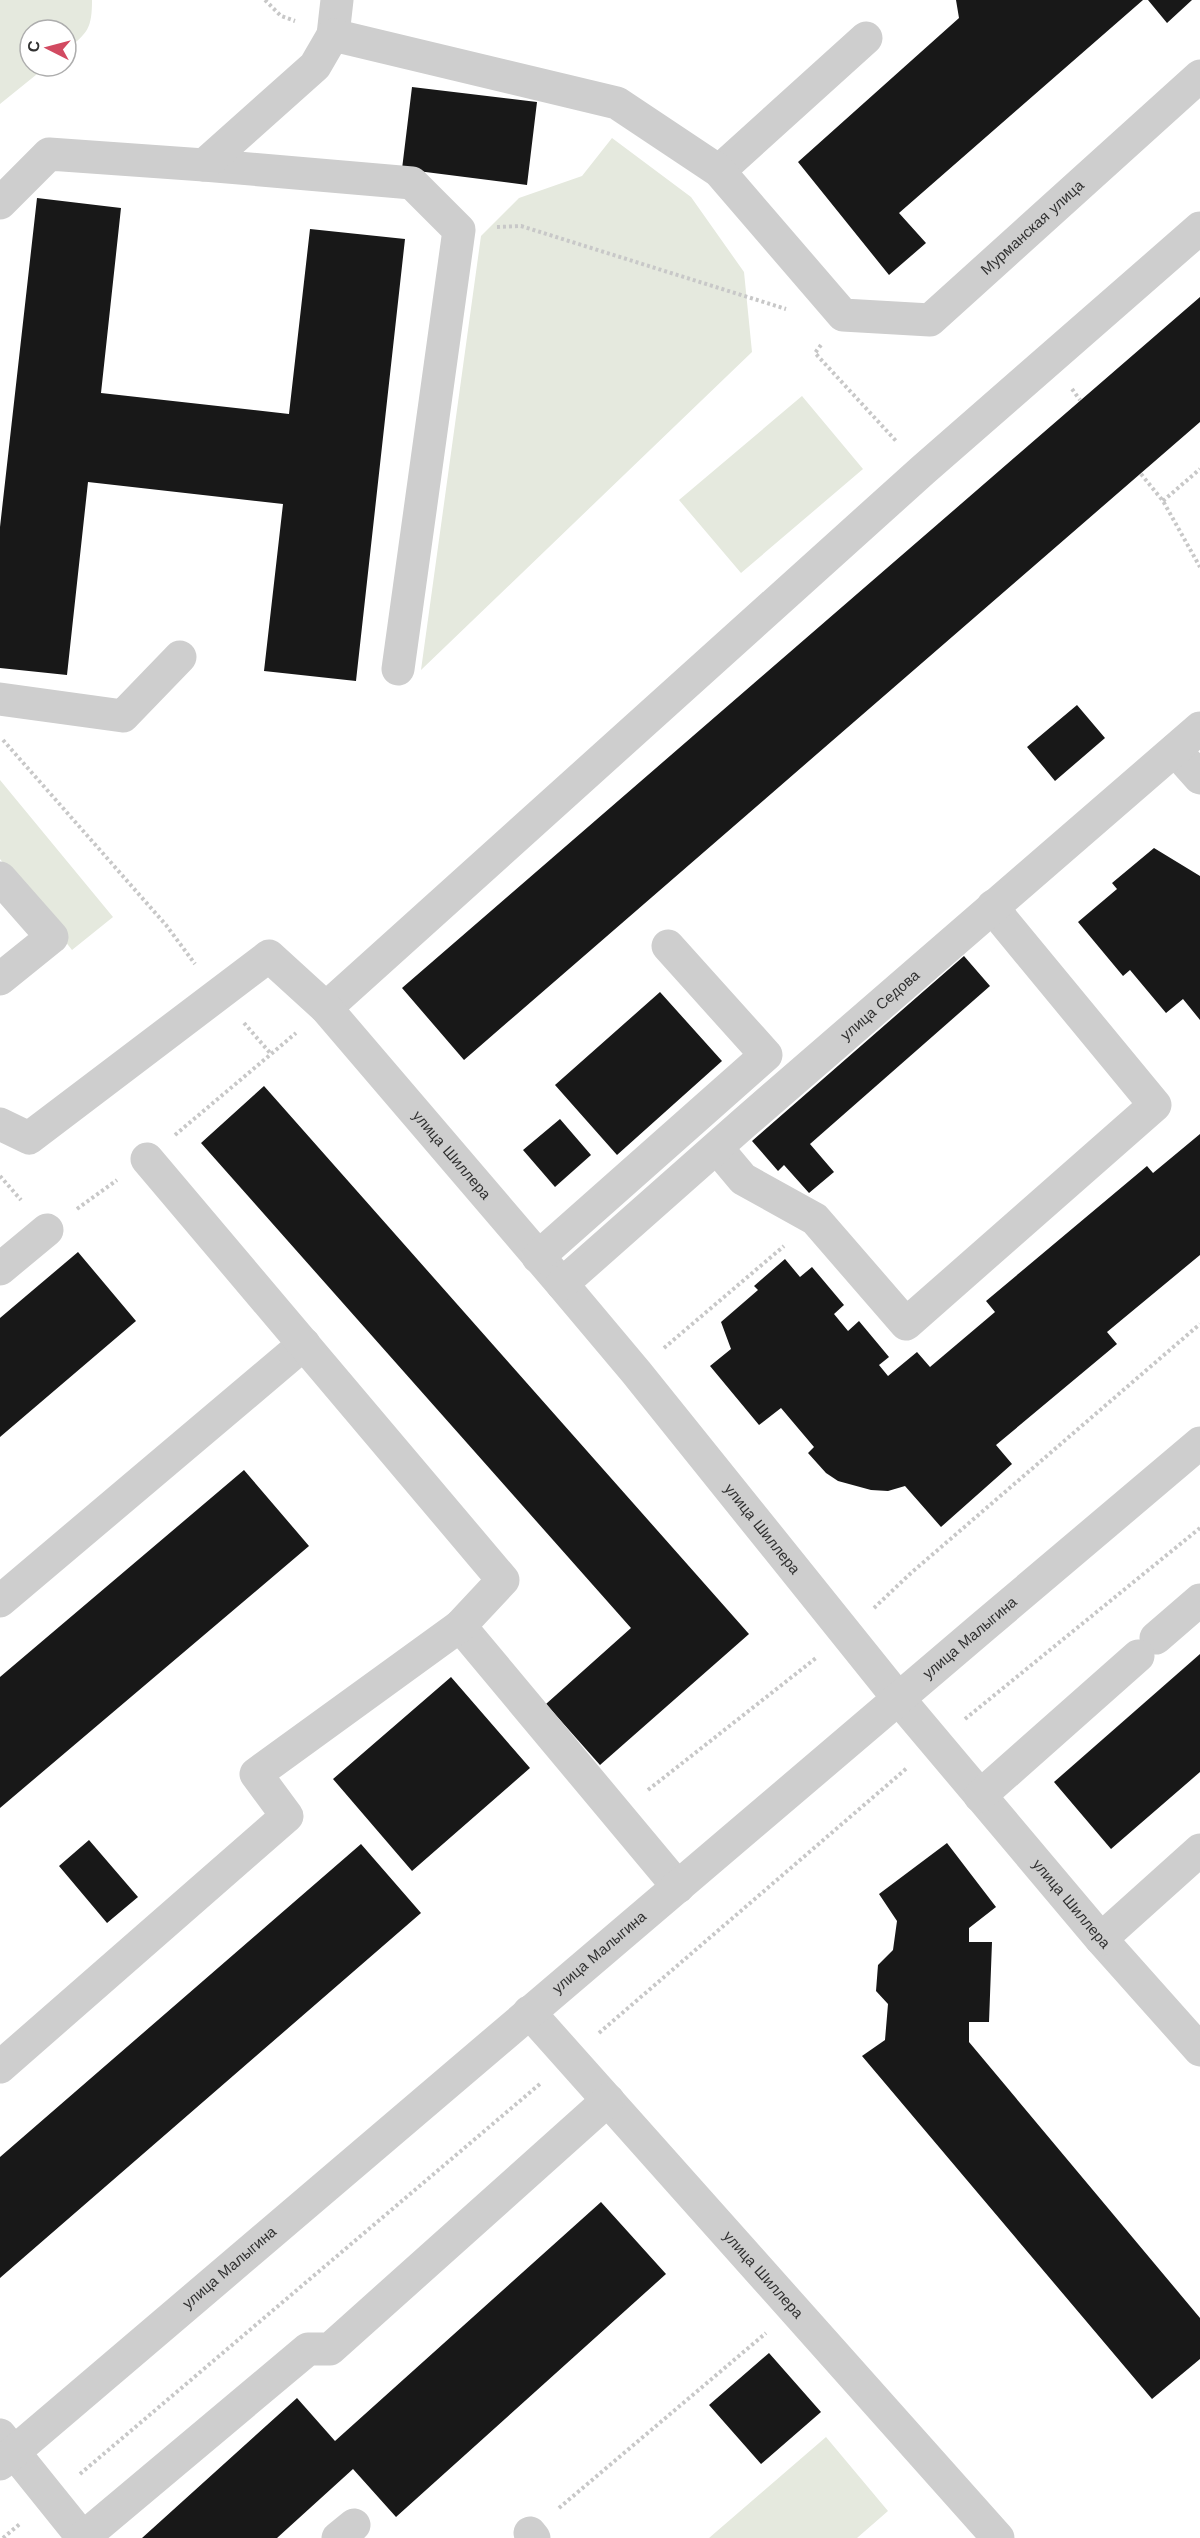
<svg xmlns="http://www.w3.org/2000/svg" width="1200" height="2538" font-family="'Work Sans',sans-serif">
<rect width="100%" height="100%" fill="#fff"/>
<path fill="#e5e9de" d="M 0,0 L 92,0 C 92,28 88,33 66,50 L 66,30 L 30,30 L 30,66 L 47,66 L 0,104 Z
M 612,138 L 691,197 L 744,272 L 752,352 L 421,670 L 481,236 L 519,198 L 582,176 Z
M 802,396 L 863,469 L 741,573 L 679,500 Z
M 0,780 L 113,917 L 72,950 L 0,859 Z
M 826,2437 L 888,2511 L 857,2538 L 709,2538 Z"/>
<path fill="#181818" d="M 956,0 L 1143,0 L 899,213 L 926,243 L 889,275 L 798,162 L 959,18 Z
M 1148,0 L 1192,0 L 1167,23 Z
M 412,87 L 537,102 L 527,185 L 402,169 Z
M 37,198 L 121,208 L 101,393 L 289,414 L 310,229 L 405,239 L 356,681 L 264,671 L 283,504 L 88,482 L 67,675 L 0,668 L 0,527 Z
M 1200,297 L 1200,422 L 464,1060 L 402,988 Z
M 1077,705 L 1105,738 L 1055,781 L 1027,747 Z
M 1154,848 L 1200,876 L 1200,1020 L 1183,999 L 1166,1013 L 1130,970 L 1123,976 L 1078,922 L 1117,889 L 1112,883 Z
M 964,956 L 990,986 L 810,1144 L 834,1172 L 809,1193 L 784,1165 L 778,1171 L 752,1141 Z
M 660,992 L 722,1061 L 617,1155 L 555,1085 Z
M 264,1086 L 749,1634 L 600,1765 L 546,1704 L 631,1628 L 201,1143 Z
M 560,1119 L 591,1155 L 555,1187 L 523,1150 Z
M 1200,1134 L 1200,1255 L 1107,1332 L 1117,1344 L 996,1445 L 1012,1464 L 941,1527 L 905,1486 L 888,1491 L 871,1490 L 838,1481 L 826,1473 L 808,1453 L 814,1447 L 781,1408 L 759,1425 L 710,1366 L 731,1349 L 721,1322 L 758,1290 L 754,1286 L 785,1259 L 800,1277 L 812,1267 L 844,1305 L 834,1314 L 848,1331 L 859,1321 L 889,1357 L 879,1365 L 888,1376 L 917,1352 L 930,1367 L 995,1312 L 986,1301 L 1147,1166 L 1153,1173 Z
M 78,1252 L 136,1321 L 0,1437 L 0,1318 Z
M 244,1470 L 309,1546 L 0,1808 L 0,1677 Z
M 1200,1654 L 1200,1772 L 1111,1849 L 1054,1782 Z
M 451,1677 L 530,1768 L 412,1871 L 333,1779 Z
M 89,1840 L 138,1897 L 107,1923 L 59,1866 Z
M 947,1843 L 996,1907 L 969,1928 L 969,1942 L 992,1942 L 989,2022 L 969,2022 L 969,2042 L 1200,2318 L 1200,2359 L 1152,2399 L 862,2056 L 885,2040 L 888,2004 L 876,1991 L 878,1965 L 893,1950 L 897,1921 L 879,1894 Z
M 361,1844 L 421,1913 L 0,2278 L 0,2157 Z
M 601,2202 L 666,2274 L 396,2517 L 353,2469 L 277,2538 L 142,2538 L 297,2398 L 335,2441 Z
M 769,2353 L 821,2412 L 761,2464 L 709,2405 Z"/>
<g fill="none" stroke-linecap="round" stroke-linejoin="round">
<path stroke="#c8c8c8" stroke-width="4" stroke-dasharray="3 3" stroke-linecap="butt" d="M 265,0 L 281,16 L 295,21
M 497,227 L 521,226 L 786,309
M 821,345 L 815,353 L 897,442
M 1072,389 L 1080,400
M 1141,474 L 1163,501 L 1200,567
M 1163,501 L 1200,469
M 3,740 L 166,925 L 195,964
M 244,1023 L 271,1054
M 175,1135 L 296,1033
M 0,1176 L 21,1200
M 77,1209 L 117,1180
M 664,1348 L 784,1246
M 874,1608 L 911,1573 L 1200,1324
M 965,1719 L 1200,1528
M 648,1790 L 816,1658
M 599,2033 L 907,1768
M 80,2474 L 541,2083
M 559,2508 L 766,2333
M 3,2538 L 21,2523"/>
<g stroke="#cecece" stroke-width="33">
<path d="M 333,35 L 337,0"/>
<path d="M 204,165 L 412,183 L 459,230 L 398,669"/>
<path d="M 719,171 L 866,38"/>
<path id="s1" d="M 0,203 L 49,154 L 204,165 L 315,66 L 333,35 L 617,103 L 719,171 L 843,315 L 930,320 L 1200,76"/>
<path d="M 0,699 L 123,716 L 180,657"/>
<path d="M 1175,750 L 1200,778"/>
<path d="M 0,878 L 52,937 L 0,979"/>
<path d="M 326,1008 L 923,470 L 1200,228"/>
<path id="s2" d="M 0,1124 L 29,1138 L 269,956 L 326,1008 L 562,1284 L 636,1372 L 898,1698 L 1101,1939 L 1200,2050"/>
<path d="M 717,1148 L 743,1179 L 815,1219 L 906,1324 L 1155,1105 L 1004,922 L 993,906"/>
<path d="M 538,1257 L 766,1055 L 668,946"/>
<path d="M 0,1269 L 47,1230"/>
<path id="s3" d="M 562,1284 L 744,1123 L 1200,728"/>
<path d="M 0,1601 L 304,1344"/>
<path d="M 460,1626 L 678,1887"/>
<path d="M 1156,1638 L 1200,1600"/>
<path d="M 980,1796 L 1138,1656"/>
<path d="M 1101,1939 L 1200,1850"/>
<path id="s4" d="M 529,2012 L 998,2538"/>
<path d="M 0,2067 L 287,1816 L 256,1774 L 460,1626 L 503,1580 L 147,1159"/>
<path d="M 0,2435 L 83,2538"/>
<path id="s5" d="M 0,2464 C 399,2122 799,1782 1200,1443"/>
<path d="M 530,2533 L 534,2538"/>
<path d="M 84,2537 L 308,2349 L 330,2349 L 608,2100"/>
<path d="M 338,2538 L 354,2525"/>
</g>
</g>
<g text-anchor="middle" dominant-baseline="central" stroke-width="6" stroke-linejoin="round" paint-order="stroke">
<g font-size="15" fill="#313131" stroke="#fff">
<text stroke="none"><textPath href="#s1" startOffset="1239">Мурманская улица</textPath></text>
<text stroke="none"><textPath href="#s3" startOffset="423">улица Седова</textPath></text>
<text stroke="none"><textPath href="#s2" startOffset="604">улица Шиллера</textPath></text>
<text stroke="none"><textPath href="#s2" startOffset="1090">улица Шиллера</textPath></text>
<text stroke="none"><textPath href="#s5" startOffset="1274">улица Малыгина</textPath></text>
<text stroke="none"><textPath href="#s2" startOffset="1576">улица Шиллера</textPath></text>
<text stroke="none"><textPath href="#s5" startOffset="788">улица Малыгина</textPath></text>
<text stroke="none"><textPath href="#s5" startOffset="302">улица Малыгина</textPath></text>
<text stroke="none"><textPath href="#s4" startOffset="352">улица Шиллера</textPath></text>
</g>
</g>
<g transform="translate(48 48) rotate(276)"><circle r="28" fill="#ffffff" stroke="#adadad" stroke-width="1.5"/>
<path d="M0-4.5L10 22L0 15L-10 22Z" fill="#d24a61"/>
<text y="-9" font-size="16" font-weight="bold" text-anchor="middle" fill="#313131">С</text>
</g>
</svg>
